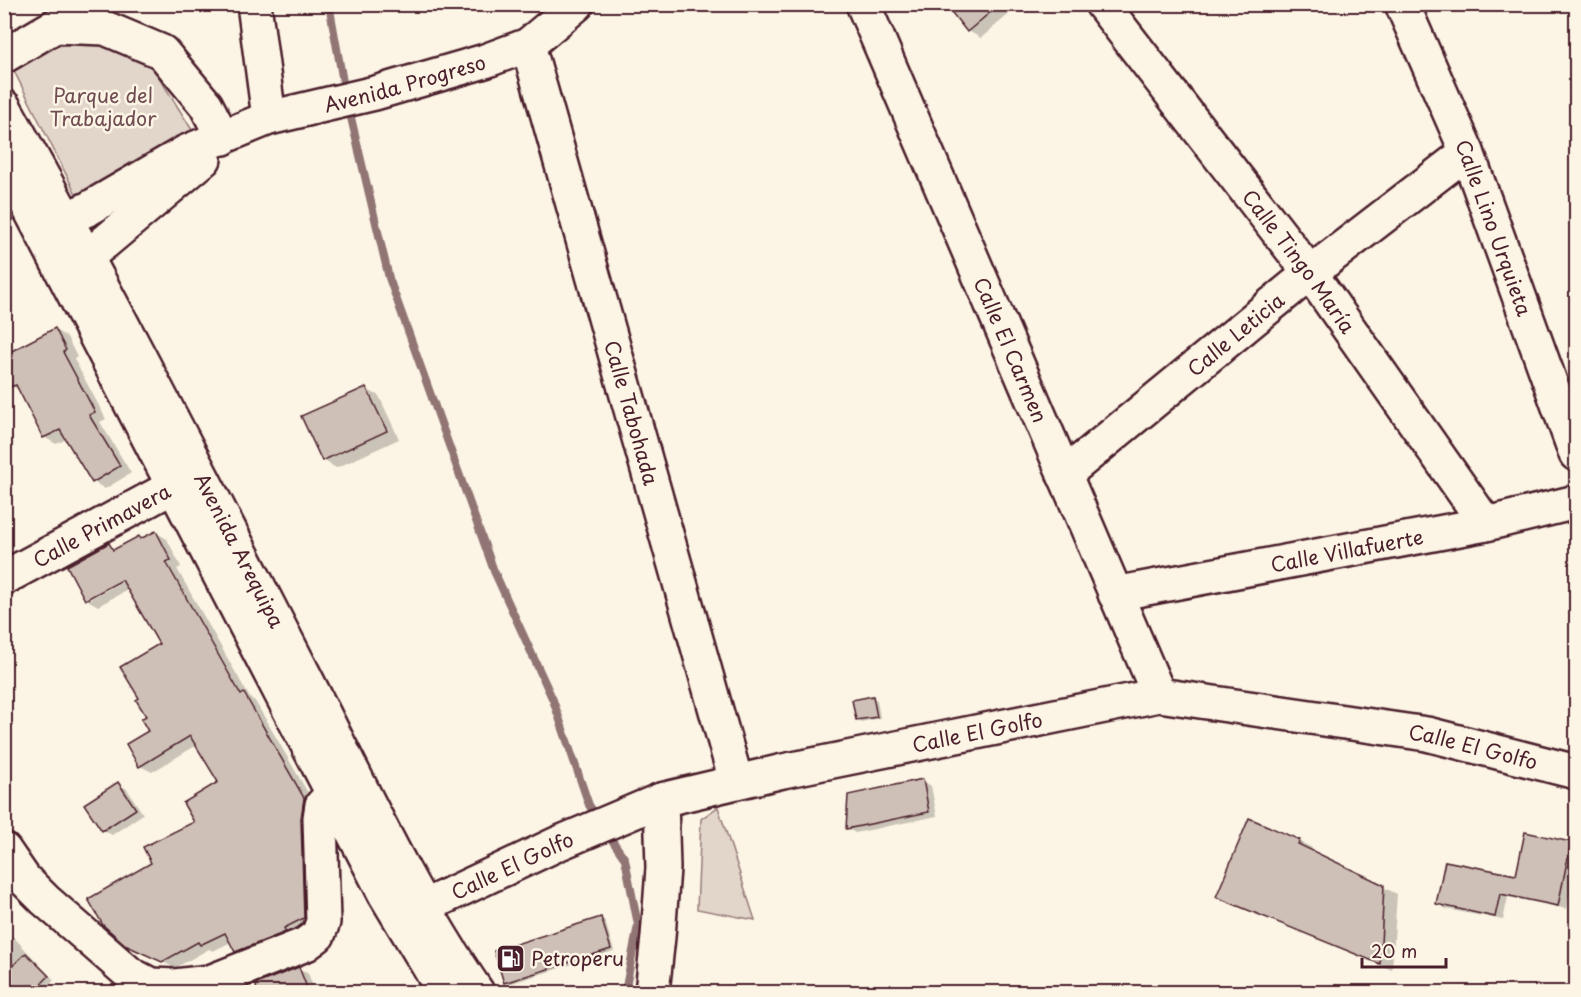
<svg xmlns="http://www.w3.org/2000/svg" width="1581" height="997" font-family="'Playpen Sans',sans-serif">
<rect width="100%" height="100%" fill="#fcf5e5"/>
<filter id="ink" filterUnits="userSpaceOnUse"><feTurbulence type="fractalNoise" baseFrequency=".0167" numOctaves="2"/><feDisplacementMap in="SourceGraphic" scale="12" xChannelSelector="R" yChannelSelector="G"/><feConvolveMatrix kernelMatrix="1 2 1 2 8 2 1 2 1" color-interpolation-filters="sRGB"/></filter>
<g filter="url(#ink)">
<path fill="#e2d5ca" stroke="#967a7a" stroke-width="1.5" d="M 101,41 L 142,50 L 194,133 L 78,198 L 10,63 L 47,47 Z
M 718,807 L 755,920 L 697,909 L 701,819 Z"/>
<path fill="#0003" fill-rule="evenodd" d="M 947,4 L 1021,4 L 981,38 L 968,31 Z
M 55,330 L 67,337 L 77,357 L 74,359 L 106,419 L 100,422 L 131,473 L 105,489 L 94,482 L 67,439 L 56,444 L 44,437 L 21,391 L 12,386 Z
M 366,389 L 379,396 L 399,439 L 336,468 L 323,460 Z
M 155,532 L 167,539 L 181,567 L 177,569 L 250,698 L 255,701 L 315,805 L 316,925 L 248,958 L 236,951 L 231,942 L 213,951 L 209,949 L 175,968 L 128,945 L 153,863 L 196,822 L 220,782 L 197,745 L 152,772 L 140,766 L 150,731 L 148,716 L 161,644 L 129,589 L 98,606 L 86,599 L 109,545 L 117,550 L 139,537 L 142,539 ZM 128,575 L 129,578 L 90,599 L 90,595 Z
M 873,698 L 877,700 L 880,718 L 861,722 L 858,719 Z
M 923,781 L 931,786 L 937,816 L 855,833 L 847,828 Z
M 118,784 L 127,789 L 143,814 L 112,835 L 103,830 Z
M 1299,841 L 1312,848 L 1311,852 L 1397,894 L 1392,970 L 1231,904 L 1218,896 Z
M 1571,843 L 1576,847 L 1576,862 L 1567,909 L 1508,897 L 1503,920 L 1446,909 L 1438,904 L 1517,877 Z
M 601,919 L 605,921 L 614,951 L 509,984 L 505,982 Z
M 4,927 L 54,980 L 49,986 L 60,992 L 22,992 L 11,970 L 4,963 Z
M 299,969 L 308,973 L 315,992 L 258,992 Z"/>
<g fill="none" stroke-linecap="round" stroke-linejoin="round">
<path stroke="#917474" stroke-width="8" d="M 329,4 L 345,93
M 348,105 L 389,278 L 494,571 L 553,700 L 589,805 L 598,819
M 605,830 L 625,859 L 638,925 L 625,992"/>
</g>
<path fill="#cfc0b7" stroke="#4a1f2b" stroke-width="1.5" d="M 945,4 L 1000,4 L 967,32 Z
M 55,328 L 66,350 L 63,352 L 95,412 L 89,415 L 120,466 L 92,483 L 60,430 L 43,438 L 16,385 L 10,387 L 4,375 L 4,355 Z
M 366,387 L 387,431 L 322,461 L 301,416 Z
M 156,531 L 171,560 L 166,562 L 241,695 L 244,693 L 304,798 L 301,819 L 304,918 L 284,928 L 286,932 L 235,952 L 225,933 L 200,945 L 198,942 L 162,962 L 127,946 L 103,925 L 88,899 L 151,863 L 143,847 L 194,822 L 183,803 L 218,782 L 190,736 L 139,767 L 126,744 L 148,731 L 141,719 L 146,716 L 136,700 L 139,698 L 120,667 L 159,644 L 122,580 L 85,600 L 67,566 L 109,543 L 113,550 L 139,536 L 140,539 Z
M 873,696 L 877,717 L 856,720 L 852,700 Z
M 923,779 L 929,812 L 846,829 L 848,795 Z
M 118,782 L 136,809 L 102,831 L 84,804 Z
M 1249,818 L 1300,840 L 1298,844 L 1384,885 L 1380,964 L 1216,897 Z
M 1525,832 L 1571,842 L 1558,906 L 1500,894 L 1495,917 L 1436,904 L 1445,861 L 1516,875 Z
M 601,917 L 611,949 L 504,983 L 494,951 Z
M 26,953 L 49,976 L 32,993 L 20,993 L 4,977 L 4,974 Z
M 299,967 L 309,993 L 257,993 L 256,984 Z"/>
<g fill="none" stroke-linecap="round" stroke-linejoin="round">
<defs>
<g id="street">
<path d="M 254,4 L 269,118"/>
<path id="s1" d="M 863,4 L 1159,695"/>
<path id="s2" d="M 1102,4 L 1310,273 L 1486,524"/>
<path id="s3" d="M 1402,4 L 1467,152 L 1576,454"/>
<path id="s4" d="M 528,45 L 736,781"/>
<path d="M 4,56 L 55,26 L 105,28 L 162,52 L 206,105 L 223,138"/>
<path id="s5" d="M 1064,475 L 1310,273 L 1467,152"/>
<path id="s6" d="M 4,578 L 198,473"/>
<path id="s7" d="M 1115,594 L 1486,524 L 1576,502"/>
<path d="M 4,850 L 24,879 L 45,900 L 130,974 L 151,985 L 175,986 L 210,982 L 306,944 L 318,935 L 323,922 L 320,818 L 322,805 L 333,794"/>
<path id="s8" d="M 400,918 L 557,844 L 661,800 L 783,771 L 1159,695 L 1427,734 L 1576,772"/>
</g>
<g id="secondary">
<path id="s9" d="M 4,107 C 108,292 204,481 301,669 C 357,778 408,892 477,992"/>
<path d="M 4,159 L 385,894 L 444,992"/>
<path id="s10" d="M 47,227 L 88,209 L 186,152 L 269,118 L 375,93 L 485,61 L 528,45 L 577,4"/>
<path d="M 68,266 L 86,257 L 104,243 L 204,159"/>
</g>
<path id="primary" d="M 652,992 L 658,937 L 663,868 L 661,800"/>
</defs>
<use href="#street" stroke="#4a1f2b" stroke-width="38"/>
<use href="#secondary" stroke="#4a1f2b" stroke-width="38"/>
<use href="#primary" stroke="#4a1f2b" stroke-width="38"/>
<use href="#street" stroke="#fcf5e5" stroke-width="33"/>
<use href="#secondary" stroke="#fcf5e5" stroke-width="33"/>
<use href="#primary" stroke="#fcf5e5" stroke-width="33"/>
</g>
</g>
<defs>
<symbol id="fuel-square" viewBox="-11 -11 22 22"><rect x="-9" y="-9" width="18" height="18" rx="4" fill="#4a1f2b" stroke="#fcf5e5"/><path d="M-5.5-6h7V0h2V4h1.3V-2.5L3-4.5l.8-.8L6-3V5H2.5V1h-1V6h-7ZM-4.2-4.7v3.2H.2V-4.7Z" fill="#fff"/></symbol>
</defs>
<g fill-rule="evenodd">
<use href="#fuel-square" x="494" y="942" width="33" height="33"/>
</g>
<g text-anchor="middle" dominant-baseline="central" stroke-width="5" stroke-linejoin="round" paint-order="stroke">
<g font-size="20" fill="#4a1f2b" stroke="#fcf5e5">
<text stroke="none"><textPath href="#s10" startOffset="388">Avenida Progreso</textPath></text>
<text stroke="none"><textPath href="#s3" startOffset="242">Calle Lino Urquieta</textPath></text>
<text stroke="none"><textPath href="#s2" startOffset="324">Calle Tingo María</textPath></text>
<text stroke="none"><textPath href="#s5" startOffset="222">Calle Leticia</textPath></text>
<text stroke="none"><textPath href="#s1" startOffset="376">Calle El Carmen</textPath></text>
<text stroke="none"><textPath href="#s4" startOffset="382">Calle Tabohada</textPath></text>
<text stroke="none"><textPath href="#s6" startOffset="111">Calle Primavera</textPath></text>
<text stroke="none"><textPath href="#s7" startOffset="236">Calle Villafuerte</textPath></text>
<text stroke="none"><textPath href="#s9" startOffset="502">Avenida Arequipa</textPath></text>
<text stroke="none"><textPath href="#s8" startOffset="610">Calle El Golfo</textPath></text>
<text stroke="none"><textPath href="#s8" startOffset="1114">Calle El Golfo</textPath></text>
<text stroke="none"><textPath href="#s8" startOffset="124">Calle El Golfo</textPath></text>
</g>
<g font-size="20" fill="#704c53" stroke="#fcf5e5">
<text x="103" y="95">Parque del<tspan x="103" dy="23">Trabajador</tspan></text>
</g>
<g font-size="20" fill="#4a1f2b" stroke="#fcf5e5" text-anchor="start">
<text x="531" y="958">Petroperu</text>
</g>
</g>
<rect width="1581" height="997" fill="none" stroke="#fcf5e5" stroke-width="24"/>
<rect x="12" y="12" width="1557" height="973" fill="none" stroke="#4a1f2b" stroke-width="2" filter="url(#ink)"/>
<path d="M1362 958v9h84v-9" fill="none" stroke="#4a1f2b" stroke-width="3"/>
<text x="1371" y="958" font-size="18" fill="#4a1f2b" stroke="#fcf5e5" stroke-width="4.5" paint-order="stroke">20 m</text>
</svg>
